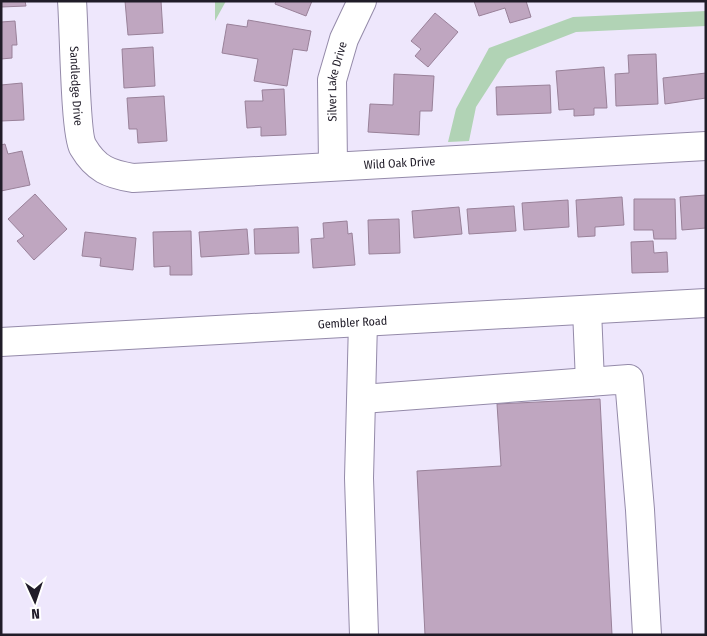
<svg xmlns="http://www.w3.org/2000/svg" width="707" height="636" font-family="'Fira Sans Condensed',sans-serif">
<rect width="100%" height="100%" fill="#eee7fc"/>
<path fill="#b1d3b5" d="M 215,1 L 226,1 L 215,21 Z
M 706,11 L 706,26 L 576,32 L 507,59 L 476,107 L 469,141 L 448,142 L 456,109 L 489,48 L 573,17 Z"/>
<path fill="#bfa6c0" stroke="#998199" d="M 1,1 L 25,1 L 26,6 L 1,7 Z
M 125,1 L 161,1 L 163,33 L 128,35 Z
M 276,1 L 312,1 L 306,16 L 275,4 Z
M 474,1 L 526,1 L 531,17 L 510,23 L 505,8 L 479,16 Z
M 435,13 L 458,32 L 428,67 L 415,56 L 421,49 L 411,41 Z
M 248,20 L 311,31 L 307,51 L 293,49 L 287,86 L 254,81 L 258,59 L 222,53 L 227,24 L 247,27 Z
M 15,21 L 17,45 L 12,45 L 12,58 L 1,59 L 1,22 Z
M 153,47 L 155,86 L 124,88 L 122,49 Z
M 656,54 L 658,104 L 616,106 L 615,74 L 629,73 L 628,55 Z
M 604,67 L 607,108 L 594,108 L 594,115 L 574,116 L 574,109 L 559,110 L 556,71 Z
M 706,73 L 706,98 L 665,104 L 663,78 Z
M 394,74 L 434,76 L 432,111 L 420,111 L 419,135 L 368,132 L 370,104 L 393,105 Z
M 22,83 L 24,120 L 1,121 L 1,85 Z
M 550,85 L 551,113 L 497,115 L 496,87 Z
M 284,89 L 286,135 L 261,136 L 261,127 L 247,128 L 245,101 L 263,101 L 262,90 Z
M 164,96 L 167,141 L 138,143 L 137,129 L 129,129 L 127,98 Z
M 5,144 L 8,154 L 22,151 L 30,185 L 1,191 L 1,145 Z
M 35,194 L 67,229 L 34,260 L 17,241 L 24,236 L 8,219 Z
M 706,195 L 706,228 L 682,230 L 680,197 Z
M 622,197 L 624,225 L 595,227 L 595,236 L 578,237 L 576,200 Z
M 634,199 L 675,199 L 676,239 L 654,239 L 653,230 L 634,230 Z
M 568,200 L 569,227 L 524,230 L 522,203 Z
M 514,206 L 516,231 L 469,234 L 467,209 Z
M 459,207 L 462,234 L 414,238 L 412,211 Z
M 399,219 L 400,253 L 369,254 L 368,220 Z
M 347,221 L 348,234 L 352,233 L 355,265 L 313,268 L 311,239 L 324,238 L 323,223 Z
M 298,227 L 299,253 L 255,254 L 254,229 Z
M 247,229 L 249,254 L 201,257 L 199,232 Z
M 191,231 L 192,275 L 170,275 L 170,266 L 154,267 L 153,232 Z
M 85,232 L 136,238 L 133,270 L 100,266 L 101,258 L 82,256 Z
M 653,241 L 654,253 L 667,252 L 668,272 L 632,273 L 631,242 Z
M 600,399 L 612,635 L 425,635 L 417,471 L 501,466 L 497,404 Z"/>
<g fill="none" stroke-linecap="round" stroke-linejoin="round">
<defs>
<g id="minor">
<path id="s1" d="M 72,1 C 74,24 75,134 83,147 C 96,169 109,174 133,178 L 706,146"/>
<path id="s2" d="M 333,166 L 332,80 L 344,39 L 362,1"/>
<path d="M 587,310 L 590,382"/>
<path d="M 363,322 L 359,478 L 364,635"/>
<path d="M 362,399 L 629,379 L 640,510 L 647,635"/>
</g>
<g id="major">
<path id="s3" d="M 1,342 L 706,303"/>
</g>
</defs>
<use href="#minor" stroke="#948aa9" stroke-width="30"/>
<use href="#major" stroke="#948aa9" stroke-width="30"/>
<use href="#minor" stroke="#fff" stroke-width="28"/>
<use href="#major" stroke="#fff" stroke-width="28"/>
</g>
<g text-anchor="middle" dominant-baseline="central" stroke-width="4" stroke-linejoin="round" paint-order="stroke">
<g font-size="12" fill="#201c28" stroke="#fff">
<text stroke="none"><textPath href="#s2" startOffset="85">Silver Lake Drive</textPath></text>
<text stroke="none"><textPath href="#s1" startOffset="85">Sandledge Drive</textPath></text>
<text stroke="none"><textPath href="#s1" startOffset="475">Wild Oak Drive</textPath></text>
<text stroke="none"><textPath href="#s3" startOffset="352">Gembler Road</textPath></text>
</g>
</g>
<rect width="707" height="636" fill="none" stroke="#201c28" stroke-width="5"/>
<g transform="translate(35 601) rotate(177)" stroke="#ffffff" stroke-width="4" paint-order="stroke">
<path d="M0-4L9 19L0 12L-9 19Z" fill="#201c28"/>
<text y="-8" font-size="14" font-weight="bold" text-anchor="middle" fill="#201c28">N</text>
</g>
</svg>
